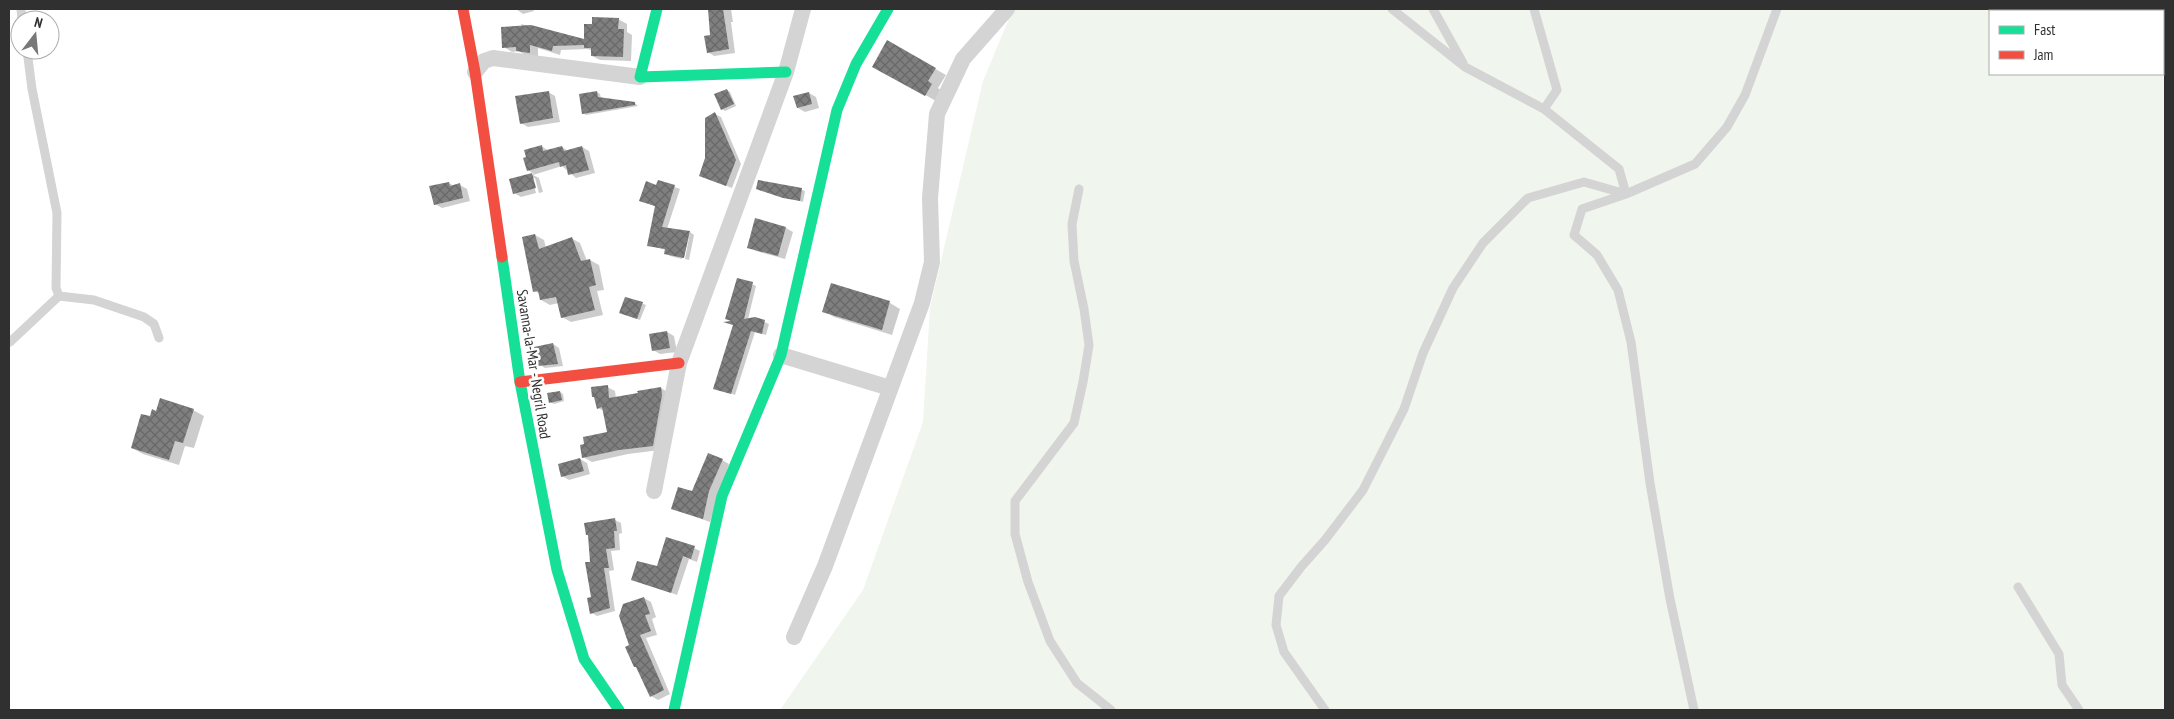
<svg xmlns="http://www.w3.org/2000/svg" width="2174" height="719" font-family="'PT Sans Narrow',sans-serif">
<defs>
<pattern id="building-cross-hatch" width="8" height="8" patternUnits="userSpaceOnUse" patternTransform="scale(1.25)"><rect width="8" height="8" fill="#7f7f7f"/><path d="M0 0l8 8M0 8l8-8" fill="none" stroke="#686868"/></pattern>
</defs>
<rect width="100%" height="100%" fill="#fff"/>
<path fill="#f0f5ed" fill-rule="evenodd" d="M 1013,9 L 2165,9 L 2165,710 L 780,710 L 863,590 L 923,422 L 930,308 L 983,81 ZM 1990,11 L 2163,11 L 2163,74 L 1990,74 Z"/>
<path fill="#0003" d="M 516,9 L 533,9 L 534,11 L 523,14 Z
M 709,9 L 731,9 L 733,22 L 731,22 L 735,53 L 714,56 L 708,52 L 711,36 Z
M 618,19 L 627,24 L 627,32 L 632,35 L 631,61 L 600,60 L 592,56 L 592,51 L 588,49 L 561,50 L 560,55 L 538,48 L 538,57 L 525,55 L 519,51 L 512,52 L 504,47 L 522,27 L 521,24 L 585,41 L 593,25 Z
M 888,42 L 946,75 L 938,88 L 942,91 L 936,101 L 874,66 Z
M 727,90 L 730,92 L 736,106 L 725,111 L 722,109 Z
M 548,92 L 555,96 L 560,122 L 528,127 L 521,123 Z
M 597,92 L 600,94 L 601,98 L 635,103 L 638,106 L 586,115 L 583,113 Z
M 809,93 L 816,97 L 819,108 L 805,112 L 798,108 Z
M 715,114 L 721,117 L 741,164 L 732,188 L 706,178 L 707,158 Z
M 541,146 L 549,151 L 562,147 L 568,151 L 582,147 L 589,151 L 595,173 L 576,178 L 562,166 L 533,175 L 539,178 L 543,192 L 539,193 L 535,178 L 532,178 L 536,193 L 521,197 L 514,193 L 511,180 L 534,174 L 528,170 Z
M 659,181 L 680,189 L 667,229 L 688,232 L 682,259 L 670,256 L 665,253 L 666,250 L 648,245 L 657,207 L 641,201 L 657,186 Z
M 449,183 L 454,186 L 460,185 L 467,189 L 470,201 L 442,208 L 435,204 Z
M 761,190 L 802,190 L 805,191 L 803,202 Z
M 756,220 L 786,228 L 793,232 L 785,259 L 756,251 L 749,247 Z
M 690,232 L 694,235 L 689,260 L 685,259 Z
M 535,235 L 544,240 L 546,248 L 571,238 L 580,243 L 587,261 L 590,260 L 599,265 L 604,290 L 597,291 L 603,315 L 571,322 L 562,317 L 559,303 L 550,305 L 541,300 L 540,294 L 535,291 Z
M 752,284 L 756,286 L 748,319 L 755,318 L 769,324 L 766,335 L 755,332 L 735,395 L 715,388 L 734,325 L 727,323 L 732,322 Z
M 832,285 L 890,303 L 900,309 L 892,335 L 834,317 L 824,311 Z
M 626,297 L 646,305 L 640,320 L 621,313 Z
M 667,332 L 674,336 L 677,352 L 660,354 L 653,350 Z
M 553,344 L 559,348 L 563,366 L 545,368 L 540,365 Z
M 607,387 L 615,391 L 616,398 L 661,388 L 669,393 L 660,450 L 628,454 L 592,462 L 583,457 L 608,433 L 604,411 L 598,408 Z
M 560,392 L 563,394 L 564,401 L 554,404 L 550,402 Z
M 193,410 L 204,416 L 194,448 L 185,446 L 179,465 L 143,454 L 132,448 L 157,412 Z
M 580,459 L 587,463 L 590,474 L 569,480 L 562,476 Z
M 722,460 L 729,464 L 710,522 L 672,509 L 693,492 Z
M 615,520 L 621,523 L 622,533 L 619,534 L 620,550 L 611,551 L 614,570 L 609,571 L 615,611 L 597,616 L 592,613 L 591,563 L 589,536 L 587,535 Z
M 694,548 L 700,551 L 697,562 L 689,559 L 677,595 L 632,579 Z
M 644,598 L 651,602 L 656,617 L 652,619 L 657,635 L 646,638 L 670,694 L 658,700 L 651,696 L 638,668 L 635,666 L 630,646 Z"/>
<path fill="url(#building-cross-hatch)" d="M 708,9 L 723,9 L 729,49 L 707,53 L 704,36 L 710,35 Z
M 592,17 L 619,18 L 618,29 L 624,29 L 623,57 L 591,56 L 591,48 L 584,48 L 584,45 L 553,46 L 552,51 L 530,45 L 530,53 L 516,51 L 516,47 L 502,48 L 501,27 L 531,25 L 584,39 L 584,24 L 592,24 Z
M 887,40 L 936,68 L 928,81 L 932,84 L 925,96 L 872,67 Z
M 727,89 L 734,104 L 721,110 L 714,94 Z
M 549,91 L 553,118 L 520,124 L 515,96 Z
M 597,91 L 598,97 L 635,102 L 635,105 L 582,114 L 579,94 Z
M 809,92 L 812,104 L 797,108 L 793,96 Z
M 715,112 L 736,160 L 726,186 L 699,176 L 705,158 L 705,118 Z
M 542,145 L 543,151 L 562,146 L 564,151 L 582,146 L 589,170 L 568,175 L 566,165 L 560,167 L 559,162 L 527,171 L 523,158 L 526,157 L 524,150 Z
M 532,173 L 536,188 L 513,194 L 509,179 Z
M 658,180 L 675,185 L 662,227 L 690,231 L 684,258 L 664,254 L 665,249 L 647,246 L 655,206 L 639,201 L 646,181 L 656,185 Z
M 758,180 L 802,188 L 800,201 L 783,198 L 756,189 Z
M 449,182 L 450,186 L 460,183 L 463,198 L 434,205 L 429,186 Z
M 755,218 L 786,227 L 778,256 L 747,248 Z
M 535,234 L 539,249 L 572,237 L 581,261 L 590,259 L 596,285 L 589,287 L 595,310 L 561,318 L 556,297 L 540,300 L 538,291 L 533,292 L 522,237 Z
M 737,278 L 753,282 L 744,319 L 755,317 L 765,320 L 762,334 L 751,331 L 731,394 L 713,389 L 733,325 L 723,322 L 731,321 L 725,319 Z
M 831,283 L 890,301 L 882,330 L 822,312 Z
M 625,297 L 643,302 L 637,319 L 619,313 Z
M 667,331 L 670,348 L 652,351 L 649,334 Z
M 553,343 L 558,364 L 538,366 L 534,347 Z
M 608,385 L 609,398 L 638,393 L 637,391 L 661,387 L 662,395 L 653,446 L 619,450 L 582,458 L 580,445 L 584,444 L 583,437 L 607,432 L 602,407 L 597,409 L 594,397 L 592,397 L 591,387 Z
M 560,391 L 562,400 L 549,403 L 547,393 Z
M 160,398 L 194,409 L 183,443 L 175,441 L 169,460 L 131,448 L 141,414 L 150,416 L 152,409 L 156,411 Z
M 708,453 L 723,459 L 709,491 L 703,519 L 671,509 L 678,487 L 692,491 Z
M 580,458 L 584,471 L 561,477 L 558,464 Z
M 615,518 L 617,531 L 614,531 L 615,548 L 606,549 L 609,568 L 604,568 L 610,608 L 590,614 L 587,598 L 591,597 L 585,562 L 590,562 L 588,535 L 586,535 L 584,523 Z
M 666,537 L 695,546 L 691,559 L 683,556 L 671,593 L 631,580 L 637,561 L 657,566 Z
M 644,597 L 650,614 L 645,615 L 651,631 L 640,635 L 664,690 L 650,697 L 636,667 L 634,667 L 625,647 L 629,645 L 619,616 L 623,604 Z"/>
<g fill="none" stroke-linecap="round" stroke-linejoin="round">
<path stroke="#d4d4d4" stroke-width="9" d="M 21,9 L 22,20
M 1392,9 L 1465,67 L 1544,109 L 1619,169 L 1626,194 L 1695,164 L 1727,127 L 1745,95 L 1777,9
M 1433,9 L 1463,63
M 1534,9 L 1557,90 L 1544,109
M 1079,189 L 1072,224 L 1074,261 L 1084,309 L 1089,345 L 1083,382 L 1074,423 L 1015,501 L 1015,534 L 1028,582 L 1050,641 L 1077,683 L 1111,710
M 1626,194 L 1582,209 L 1574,235 L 1597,255 L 1618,290 L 1631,342 L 1650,483 L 1670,599 L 1694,710
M 59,296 L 94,300 L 144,317 L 154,324 L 159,338
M 10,342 L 59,296 L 56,288 L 57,213 L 32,89 L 27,50
M 2018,587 L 2059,654 L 2062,685 L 2079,710
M 1325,710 L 1284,652 L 1276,625 L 1279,596 L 1301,567 L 1325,540 L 1363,490 L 1404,409 L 1423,353 L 1453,288 L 1483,243 L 1528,198 L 1584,182 L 1626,194"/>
<path stroke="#d4d4d4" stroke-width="16" d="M 475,72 L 484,61 L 493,58 L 640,77
M 781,355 L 890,388
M 654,491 L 679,363 L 786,72 L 803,9
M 794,637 L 825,566 L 922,303 L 932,262 L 930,198 L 937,114 L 963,59 L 1007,9"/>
<path stroke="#16e098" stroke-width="11" d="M 657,9 L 640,77 L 786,72
M 502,257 L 520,382 L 557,570 L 584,659 L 619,710
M 674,710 L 722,496 L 781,355 L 837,110 L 856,64 L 888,9"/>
<path stroke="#f24e42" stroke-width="11" d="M 463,9 L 475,72 L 502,257
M 520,382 L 679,363"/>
</g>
<g text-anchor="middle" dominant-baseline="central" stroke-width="5" stroke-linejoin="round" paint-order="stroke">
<g font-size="15" fill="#303030" stroke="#fff">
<text transform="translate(534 364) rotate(81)">Savanna-la-Mar - Negril Road</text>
</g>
</g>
<rect width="2174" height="719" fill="none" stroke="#303030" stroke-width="20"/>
<rect x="1989" y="10" width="175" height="65" fill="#ffffff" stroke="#acacac"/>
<rect x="1999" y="26" width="25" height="8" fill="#16e098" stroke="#acacac"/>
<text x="2034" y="35" font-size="15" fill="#303030">Fast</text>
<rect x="1999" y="51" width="25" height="8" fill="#f24e42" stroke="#acacac"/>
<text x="2034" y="60" font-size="15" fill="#303030">Jam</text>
<g transform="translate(35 35) rotate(16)"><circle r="24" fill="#ffffff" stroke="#acacac"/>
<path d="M0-4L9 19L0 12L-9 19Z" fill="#787878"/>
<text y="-8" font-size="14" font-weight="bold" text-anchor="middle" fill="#303030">N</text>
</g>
</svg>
